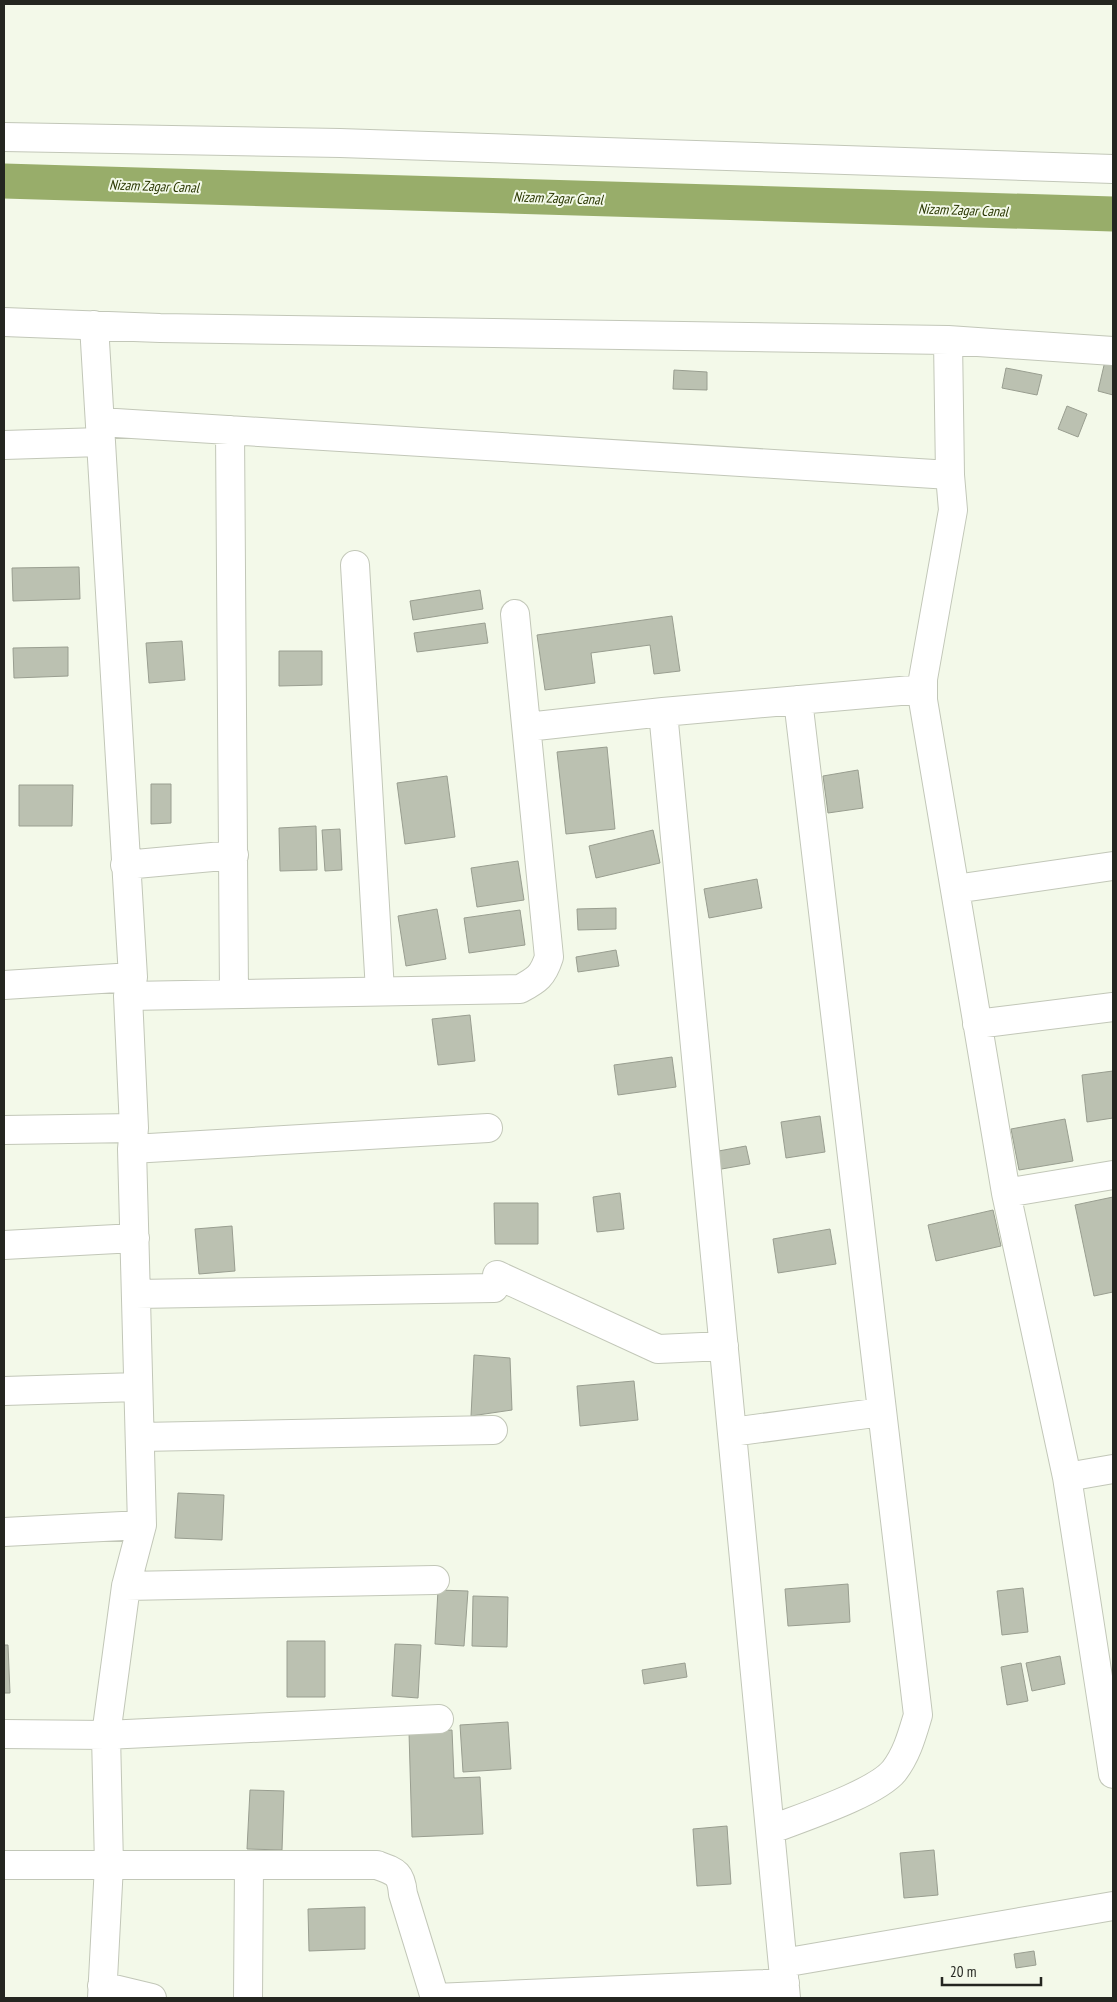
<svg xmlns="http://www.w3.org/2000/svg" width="1117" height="2002" font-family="'PT Sans Narrow',sans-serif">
<rect width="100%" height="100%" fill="#f3f9e9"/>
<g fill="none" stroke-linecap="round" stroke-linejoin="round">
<path stroke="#98ad6a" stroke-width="35" d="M 4,181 L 1113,214"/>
</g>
<path fill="#bbc1b1" stroke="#999e90" d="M 1105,361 L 1113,362 L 1113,395 L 1098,391 Z
M 1006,368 L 1042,375 L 1037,395 L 1002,388 Z
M 674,370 L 707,372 L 707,390 L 673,389 Z
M 1067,406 L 1087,414 L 1078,437 L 1058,429 Z
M 79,567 L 80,599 L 13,601 L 12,568 Z
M 480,590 L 483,609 L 413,620 L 410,601 Z
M 672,616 L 680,671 L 654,674 L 650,645 L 591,653 L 595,683 L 545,690 L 537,635 Z
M 485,623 L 488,643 L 417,652 L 414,633 Z
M 182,641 L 185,680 L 149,683 L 146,643 Z
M 68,647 L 68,676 L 14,678 L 13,648 Z
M 279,651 L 322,651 L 322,685 L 279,686 Z
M 607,747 L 615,829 L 566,834 L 557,752 Z
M 858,770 L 863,808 L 828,813 L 823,776 Z
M 447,776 L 455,837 L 405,844 L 397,783 Z
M 151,784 L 171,784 L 171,823 L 151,824 Z
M 19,785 L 73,785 L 72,826 L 19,826 Z
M 316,826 L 317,870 L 280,871 L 279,828 Z
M 340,829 L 342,870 L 325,871 L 322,830 Z
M 653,830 L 660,863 L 596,878 L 589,846 Z
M 518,861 L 524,900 L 477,907 L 471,868 Z
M 757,879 L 762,908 L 709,918 L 704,889 Z
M 616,908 L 616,929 L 578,930 L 577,909 Z
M 437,909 L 446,959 L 406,966 L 398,916 Z
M 520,910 L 525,945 L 469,953 L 464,918 Z
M 616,950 L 619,966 L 578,972 L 576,957 Z
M 470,1015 L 475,1061 L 438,1065 L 432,1019 Z
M 672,1057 L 676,1087 L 618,1095 L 614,1065 Z
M 1113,1071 L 1113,1118 L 1087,1122 L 1082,1075 Z
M 820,1116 L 825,1152 L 786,1158 L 781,1122 Z
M 1065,1119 L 1073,1161 L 1019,1170 L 1011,1129 Z
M 746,1146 L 750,1164 L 716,1170 L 713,1152 Z
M 620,1193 L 624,1229 L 597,1232 L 593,1197 Z
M 1113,1197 L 1113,1292 L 1094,1296 L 1075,1205 Z
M 494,1203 L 538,1203 L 538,1244 L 495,1244 Z
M 993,1210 L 1001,1246 L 936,1261 L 928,1225 Z
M 232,1226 L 235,1271 L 199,1274 L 195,1229 Z
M 830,1229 L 836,1264 L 778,1273 L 773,1239 Z
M 474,1355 L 510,1358 L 512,1410 L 471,1416 Z
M 634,1381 L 638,1420 L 580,1426 L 577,1386 Z
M 178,1493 L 224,1495 L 222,1540 L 175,1538 Z
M 848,1584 L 850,1622 L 788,1626 L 785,1589 Z
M 1023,1588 L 1028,1632 L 1002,1635 L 997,1591 Z
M 438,1590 L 468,1591 L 464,1646 L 435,1644 Z
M 473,1596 L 508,1597 L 507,1647 L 472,1646 Z
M 287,1641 L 325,1641 L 325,1697 L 287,1697 Z
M 395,1644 L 421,1645 L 418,1698 L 392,1696 Z
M 4,1645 L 8,1645 L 10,1693 L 4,1693 Z
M 1060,1656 L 1065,1684 L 1032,1691 L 1026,1663 Z
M 685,1663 L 687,1677 L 644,1684 L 642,1670 Z
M 1021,1663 L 1028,1701 L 1007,1705 L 1001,1667 Z
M 508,1722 L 511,1769 L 463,1772 L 460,1725 Z
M 452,1730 L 454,1778 L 480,1777 L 483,1834 L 412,1837 L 409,1732 Z
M 250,1790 L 284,1791 L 282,1850 L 247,1849 Z
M 727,1826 L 731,1884 L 697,1886 L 693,1829 Z
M 934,1850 L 938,1895 L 904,1898 L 900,1853 Z
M 365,1907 L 365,1949 L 309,1951 L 308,1909 Z
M 1034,1951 L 1036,1965 L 1016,1968 L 1014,1954 Z"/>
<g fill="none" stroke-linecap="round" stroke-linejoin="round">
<defs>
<path id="street" d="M 4,137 L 340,143 L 1113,169
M 4,322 L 160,328 L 948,340 L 1113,351
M 94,325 L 133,977 L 128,996 L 134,1128 L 132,1149 L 142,1525 L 126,1586 L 106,1735 L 109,1865 L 102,1998
M 948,340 L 950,475 L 953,510 L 923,679 L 923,700 L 1006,1193 L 1067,1477 L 1113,1774
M 100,422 L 950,475
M 230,430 L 234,994
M 4,445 L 101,442
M 355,565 L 380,991
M 663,712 L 786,1998
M 527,727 L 663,712 L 923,689
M 125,865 L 234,855
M 955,889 L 1113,866
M 4,985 L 133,977
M 128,996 L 520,989 C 537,980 543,976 549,957 L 515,614
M 977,1024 L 1113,1007
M 4,1130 L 134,1128
M 132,1149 L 488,1128
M 1006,1193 L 1113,1175
M 4,1245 L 135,1238
M 497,1275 L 658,1349 L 724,1346
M 136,1294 L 494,1288
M 4,1391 L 138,1387
M 732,1432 L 882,1412
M 140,1437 L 493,1430
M 1067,1477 L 1113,1469
M 4,1532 L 142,1525
M 126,1586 L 435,1580
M 4,1734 L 106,1735 L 439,1719
M 770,1830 C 800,1818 875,1794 894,1771 C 907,1754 912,1735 918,1715 L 798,700
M 4,1865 L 377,1865 C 396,1872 401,1873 403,1894 L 435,1998 L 785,1983
M 783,1963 L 1113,1906
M 102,1986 L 152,1998
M 248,1998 L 249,1866"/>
</defs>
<use href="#street" stroke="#c2c7b8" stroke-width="30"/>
<use href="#street" stroke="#fff" stroke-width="28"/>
</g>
<g text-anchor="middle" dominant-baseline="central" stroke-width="4" stroke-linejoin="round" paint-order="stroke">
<g font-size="14" font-style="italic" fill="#2a3702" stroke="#f3f9e9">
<text transform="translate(154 186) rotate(2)">Nizam Zagar Canal</text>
<text transform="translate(558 198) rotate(2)">Nizam Zagar Canal</text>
<text transform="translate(963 210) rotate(2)">Nizam Zagar Canal</text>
</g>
</g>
<rect width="1117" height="2002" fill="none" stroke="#242620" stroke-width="10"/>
<path d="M942 1977v8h99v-8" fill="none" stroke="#242620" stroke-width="2.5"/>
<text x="950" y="1977" font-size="15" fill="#242620" stroke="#f3f9e9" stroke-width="4" paint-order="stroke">20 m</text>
</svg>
